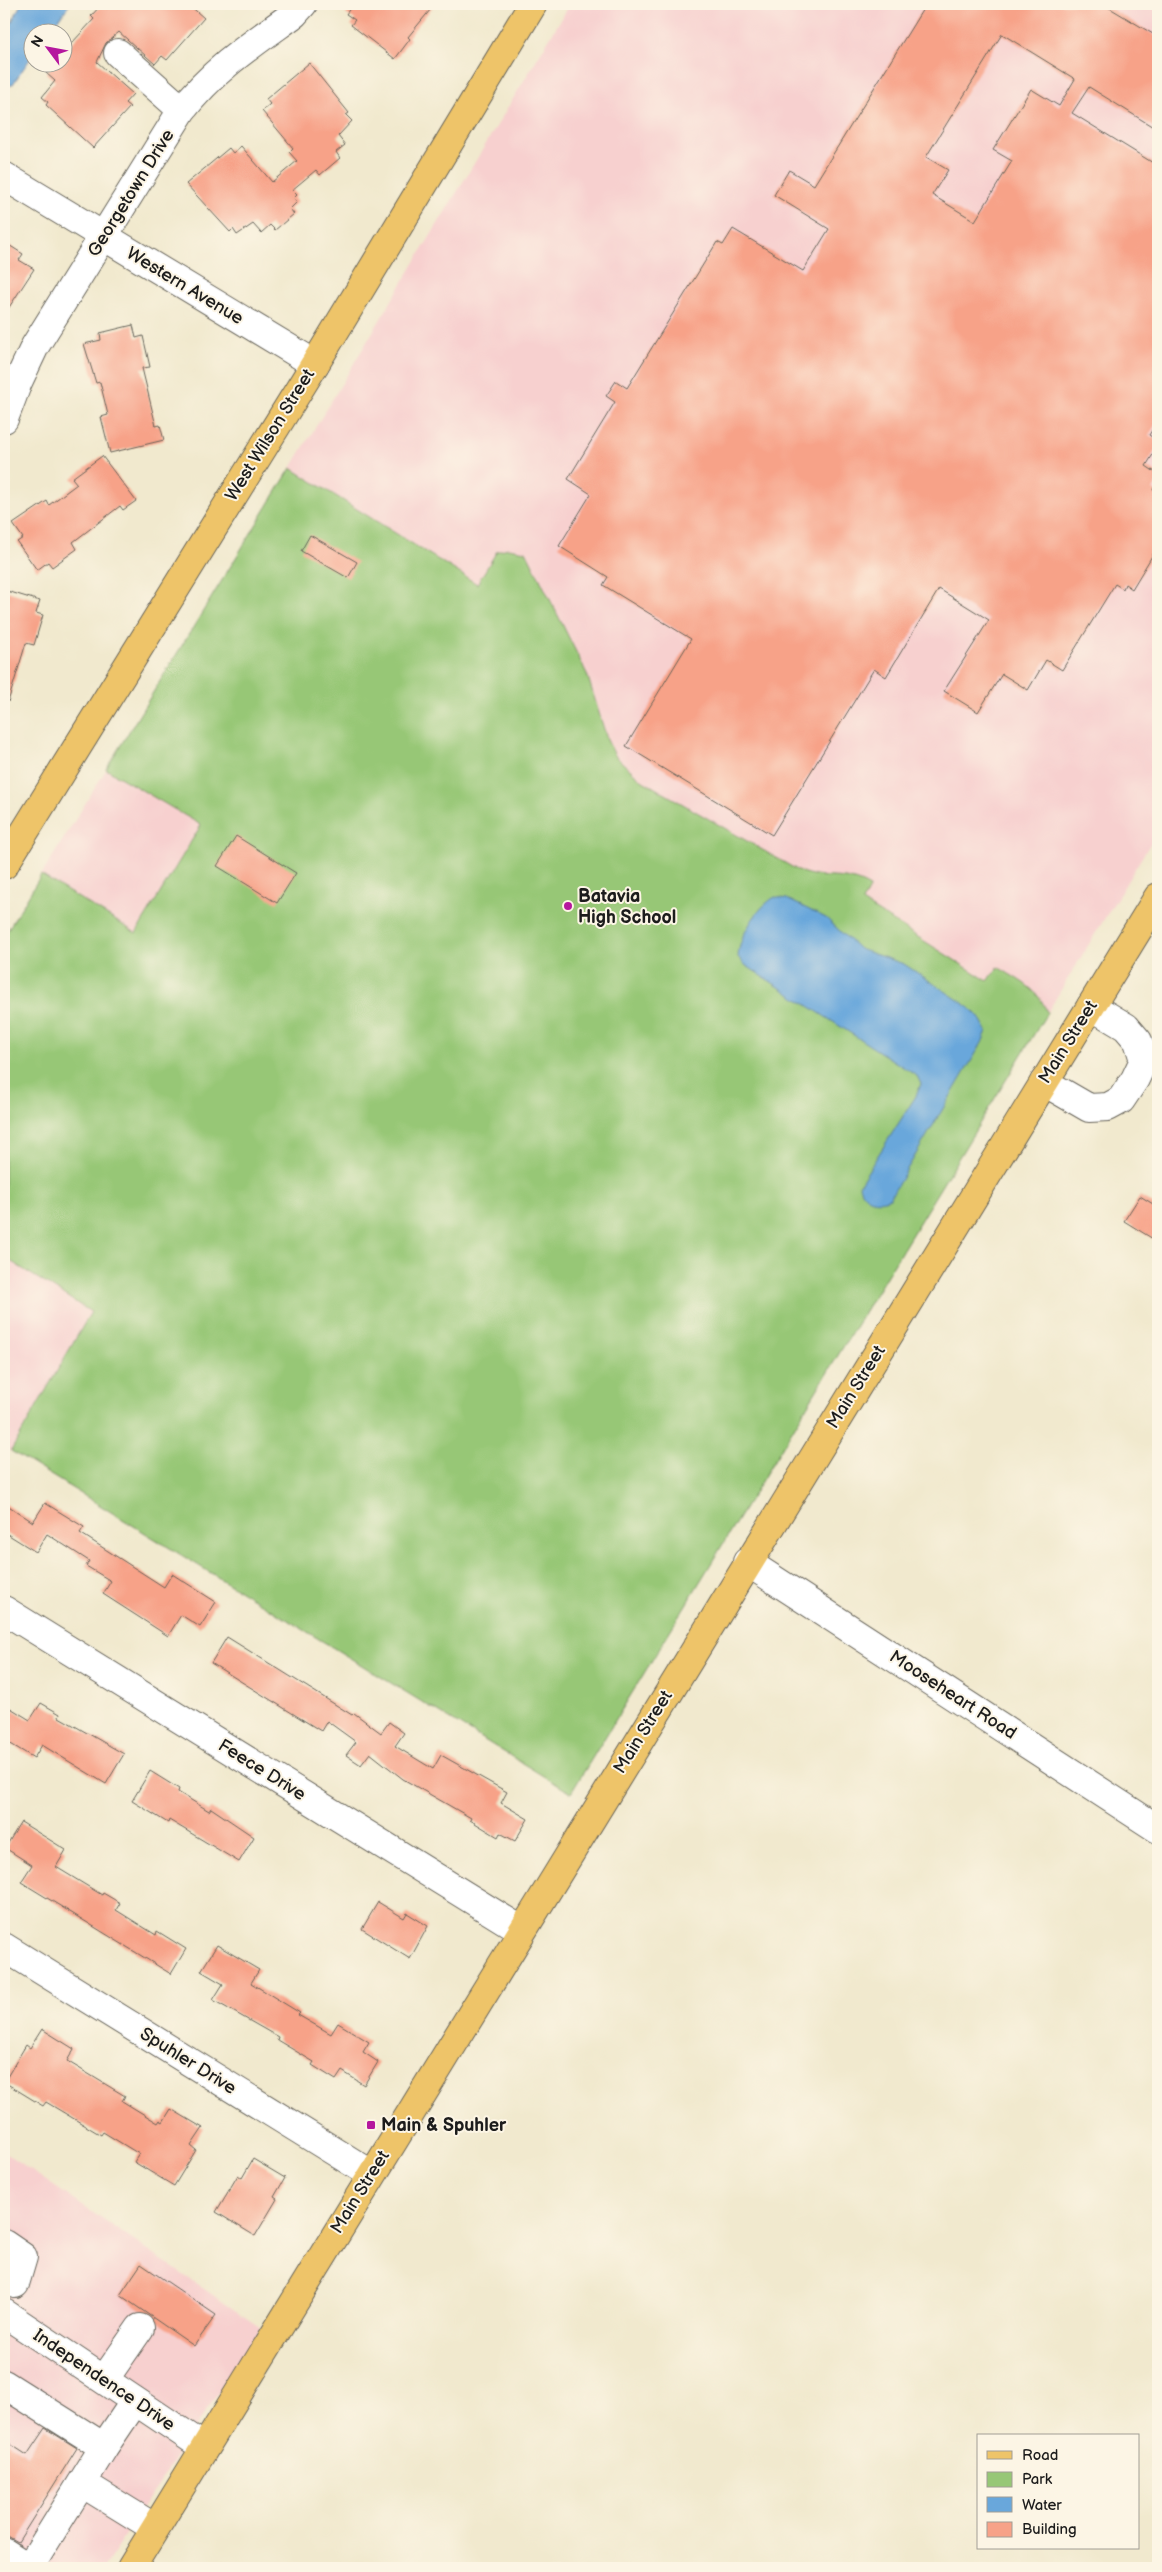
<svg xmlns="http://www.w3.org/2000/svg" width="1162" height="2572" font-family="'Balsamiq Sans',sans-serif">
<rect width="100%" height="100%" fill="#fcf5e5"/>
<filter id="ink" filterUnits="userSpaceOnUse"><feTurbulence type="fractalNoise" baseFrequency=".02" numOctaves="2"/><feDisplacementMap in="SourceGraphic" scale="10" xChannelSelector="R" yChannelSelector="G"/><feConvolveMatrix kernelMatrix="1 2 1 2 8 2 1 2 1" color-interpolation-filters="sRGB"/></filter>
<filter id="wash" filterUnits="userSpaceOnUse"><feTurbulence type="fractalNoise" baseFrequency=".0096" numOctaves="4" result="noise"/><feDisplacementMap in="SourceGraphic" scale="20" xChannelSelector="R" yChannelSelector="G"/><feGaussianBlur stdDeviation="1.12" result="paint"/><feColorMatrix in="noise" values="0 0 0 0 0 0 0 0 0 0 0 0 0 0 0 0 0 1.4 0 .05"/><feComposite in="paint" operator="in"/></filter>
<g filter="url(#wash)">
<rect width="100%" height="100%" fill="#f1e9ce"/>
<path fill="#f7d0cf" d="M 570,4 L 1158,4 L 1158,831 L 571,1793 L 4,1447 L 4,936 L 291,468 Z
M 4,2152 L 261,2328 L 103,2568 L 4,2568 Z"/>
<path fill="#97c776" stroke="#5a7249" d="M 291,468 L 477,584 L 497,551 L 508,548 L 526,551 L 587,674 L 608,742 L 616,757 L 643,781 L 799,871 C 826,882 843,871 870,887 L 862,902 L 988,981 L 998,967 C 1018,980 1040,989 1047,1013 L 571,1793 L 11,1451 L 91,1312 L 4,1257 L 4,936 L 41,875 L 136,933 L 201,825 L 106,769 Z"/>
<path fill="#69a7db" stroke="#42627c" d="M 21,4 L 70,4 L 49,32 L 32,32 L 32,56 L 13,84 L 4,89 L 4,37 Z
M 775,897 L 787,899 L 826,918 L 859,949 L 904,964 L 969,1007 L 979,1017 L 987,1031 L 982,1043 L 890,1198 C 877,1204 862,1200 859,1185 L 916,1096 L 921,1084 L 917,1076 L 745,965 L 738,957 C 739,937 757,907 775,897 Z"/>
<g id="blocks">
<path fill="#f7a288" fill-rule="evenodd" d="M 102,4 L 188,4 L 204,18 L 167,60 L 162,56 L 155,64 L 119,32 L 106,43 L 97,62 L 133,94 L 125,103 L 130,107 L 93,148 L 46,105 L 48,102 L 42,97 L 55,81 L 46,73 L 55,62 L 62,62 L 62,36 L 71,44 L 94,19 L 91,16 Z
M 353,4 L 435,4 L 408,37 L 410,39 L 395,59 L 351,25 L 355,20 L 346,14 Z
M 926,4 L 1103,4 L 1158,37 L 1158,130 L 1089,87 L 1072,113 L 1158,166 L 1158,421 L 1149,435 L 1158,441 L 1158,446 L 1146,466 L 1158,474 L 1158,480 L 1153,490 L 1158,493 L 1158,546 L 1132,589 L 1125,584 L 1123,589 L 1115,584 L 1062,670 L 1046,660 L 1028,690 L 1002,674 L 978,712 L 944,691 L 989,620 L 939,589 L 886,677 L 874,669 L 772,835 L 626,746 L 691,639 L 603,585 L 608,577 L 559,546 L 591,494 L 568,479 L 615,402 L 606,396 L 616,381 L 627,388 L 717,242 L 723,245 L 733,229 L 803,271 L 829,229 L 774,195 L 789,170 L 814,185 ZM 1002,34 L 1075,79 L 1059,106 L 1031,89 L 993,150 L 1012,161 L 975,221 L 932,195 L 948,170 L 926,157 Z
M 309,63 L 349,113 L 346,115 L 352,121 L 338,136 L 345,145 L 336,152 L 340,158 L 320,175 L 316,170 L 292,190 L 297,195 L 294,198 L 297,202 L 290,209 L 294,214 L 275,230 L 270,225 L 261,233 L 253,224 L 237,235 L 233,229 L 230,232 L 186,184 L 229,148 L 233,153 L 241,146 L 272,182 L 297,161 L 289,152 L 293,148 L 262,111 L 270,104 L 266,99 Z
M 4,242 L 23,254 L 19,260 L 34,269 L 4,315 Z
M 133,325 L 136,338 L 143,336 L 150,367 L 142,368 L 156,426 L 160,425 L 164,440 L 110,453 L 101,417 L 108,415 L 100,382 L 96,383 L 84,344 L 101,340 L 100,333 Z
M 102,456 L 136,501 L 123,510 L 120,506 L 73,542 L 77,549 L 52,567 L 48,562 L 37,570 L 17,542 L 23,538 L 13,524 L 47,501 L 49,505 L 77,484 L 72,478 Z
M 310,535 L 357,562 L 348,578 L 301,551 Z
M 7,591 L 40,601 L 36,613 L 43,615 L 34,645 L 26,643 L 8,702 L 4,702 L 4,601 Z
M 236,836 L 296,873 L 277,903 L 217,866 Z
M 1140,1196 L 1158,1207 L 1158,1242 L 1124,1221 Z
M 4,1503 L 33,1522 L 45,1503 L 84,1527 L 80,1533 L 164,1587 L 172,1574 L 216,1602 L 200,1627 L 181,1615 L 168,1636 L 103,1594 L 111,1581 L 86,1566 L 89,1561 L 47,1534 L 36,1552 L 4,1532 Z
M 227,1637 L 352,1715 L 354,1713 L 381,1733 L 389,1722 L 404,1733 L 395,1746 L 433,1769 L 441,1755 L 507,1792 L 501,1803 L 528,1819 L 515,1841 L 500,1833 L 498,1837 L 470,1820 L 471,1818 L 403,1779 L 370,1753 L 361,1765 L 346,1755 L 356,1742 L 327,1721 L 321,1731 L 211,1663 Z
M 41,1703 L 60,1714 L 59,1717 L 124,1754 L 106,1784 L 42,1745 L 34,1758 L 4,1740 L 4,1704 L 30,1720 Z
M 150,1771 L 179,1789 L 178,1792 L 209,1811 L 211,1808 L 254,1837 L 239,1862 L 169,1820 L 168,1823 L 132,1801 Z
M 21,1822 L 66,1850 L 56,1867 L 102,1895 L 103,1893 L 120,1903 L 116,1910 L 156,1935 L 157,1931 L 186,1949 L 171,1974 L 21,1882 L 32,1865 L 5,1848 Z
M 378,1902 L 404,1918 L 407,1913 L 428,1926 L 410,1959 L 362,1929 Z
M 217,1945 L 259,1970 L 251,1983 L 300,2013 L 298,2015 L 331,2034 L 338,2023 L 369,2042 L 363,2052 L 378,2062 L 364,2085 L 342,2071 L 336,2080 L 312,2065 L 314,2062 L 277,2040 L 278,2037 L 213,2000 L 223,1984 L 201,1971 Z
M 42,2029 L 74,2049 L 67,2061 L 125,2096 L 122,2101 L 158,2123 L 160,2120 L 163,2122 L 171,2109 L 203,2128 L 191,2146 L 196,2150 L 174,2186 L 134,2162 L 139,2154 L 103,2132 L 101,2135 L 46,2102 L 43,2106 L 4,2082 L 26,2045 L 30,2048 Z
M 253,2159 L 285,2178 L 274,2197 L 277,2199 L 255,2236 L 216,2212 L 238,2175 L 242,2178 Z
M 141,2264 L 216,2315 L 194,2346 L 120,2295 Z
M 45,2428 L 77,2448 L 18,2542 L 4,2534 L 4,2440 L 27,2455 Z"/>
</g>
</g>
<g filter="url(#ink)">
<use href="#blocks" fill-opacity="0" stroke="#67645a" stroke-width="1"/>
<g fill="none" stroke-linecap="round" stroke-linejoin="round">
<defs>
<path id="minor" d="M 118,53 L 182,110
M 4,176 L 315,364
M 4,419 L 18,382 L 35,346 L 182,110 C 215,68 251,45 294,14 L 303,4
M 1044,1082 L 1089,1108 L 1108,1107 L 1121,1100 L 1135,1079 L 1144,1060 L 1138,1041 L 1126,1027 L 1091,1006
M 747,1562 L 1158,1829
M 4,1610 L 521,1930
M 4,1947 L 371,2174
M 4,2244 L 23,2257 L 15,2284
M 4,2313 L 204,2447
M 104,2380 L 140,2328
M 4,2384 L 104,2447 L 135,2401
M 82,2483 L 155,2528
M 4,2552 L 29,2568
M 29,2568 L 104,2447"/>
<path id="major" d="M 4,865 L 315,364 L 533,4
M 131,2568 L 1158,897"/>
</defs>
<use href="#minor" stroke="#67645a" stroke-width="30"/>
<use href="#major" stroke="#67645a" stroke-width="30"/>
<use href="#minor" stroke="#fff" stroke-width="28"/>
<use href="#major" stroke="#eec469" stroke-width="28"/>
</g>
</g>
<g fill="#b5179e" stroke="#fcf5e5" stroke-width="2">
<circle cx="568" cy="906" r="5"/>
<rect x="366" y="2120" width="10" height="10" rx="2.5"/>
</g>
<g text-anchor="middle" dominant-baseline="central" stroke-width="4" stroke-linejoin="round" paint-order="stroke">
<g font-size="18" fill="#1c1c1c" stroke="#fcf5e5">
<text transform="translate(131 193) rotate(-58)">Georgetown Drive</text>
<text transform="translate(185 286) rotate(31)">Western Avenue</text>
<text transform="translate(270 435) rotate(-58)">West Wilson Street</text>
<text transform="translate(1068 1042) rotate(-58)">Main Street</text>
<text transform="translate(856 1387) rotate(-58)">Main Street</text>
<text transform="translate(953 1695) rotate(33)">Mooseheart Road</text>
<text transform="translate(643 1732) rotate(-58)">Main Street</text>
<text transform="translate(262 1770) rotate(32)">Feece Drive</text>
<text transform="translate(188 2061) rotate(32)">Spuhler Drive</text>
<text transform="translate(360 2192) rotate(-58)">Main Street</text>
<text transform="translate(104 2380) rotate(34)">Independence Drive</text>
</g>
<g font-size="18" font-weight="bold" fill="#1c1c1c" stroke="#fcf5e5" text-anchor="start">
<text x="578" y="896">Batavia<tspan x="578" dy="21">High School</tspan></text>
<text x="381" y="2125">Main &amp; Spuhler</text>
</g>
</g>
<rect width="1162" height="2572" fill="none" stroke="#fcf5e5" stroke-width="20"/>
<rect x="977" y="2434" width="162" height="115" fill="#fcf5e5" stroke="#a29e95"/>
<rect x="987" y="2451" width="25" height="8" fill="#eec469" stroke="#a29e95"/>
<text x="1022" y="2460" font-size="15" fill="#1c1c1c">Road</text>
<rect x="987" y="2472" width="25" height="15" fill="#97c776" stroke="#a29e95"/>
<text x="1022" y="2484" font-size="15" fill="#1c1c1c">Park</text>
<rect x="987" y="2497" width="25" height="15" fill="#69a7db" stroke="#a29e95"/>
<text x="1022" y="2510" font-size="15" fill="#1c1c1c">Water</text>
<rect x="987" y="2522" width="25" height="15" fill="#f7a288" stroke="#a29e95"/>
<text x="1022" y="2534" font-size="15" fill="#1c1c1c">Building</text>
<g transform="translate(48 48) rotate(302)"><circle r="24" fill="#fcf5e5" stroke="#a29e95"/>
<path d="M0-4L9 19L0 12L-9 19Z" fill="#b5179e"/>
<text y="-8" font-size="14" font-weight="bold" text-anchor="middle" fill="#1c1c1c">N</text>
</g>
</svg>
